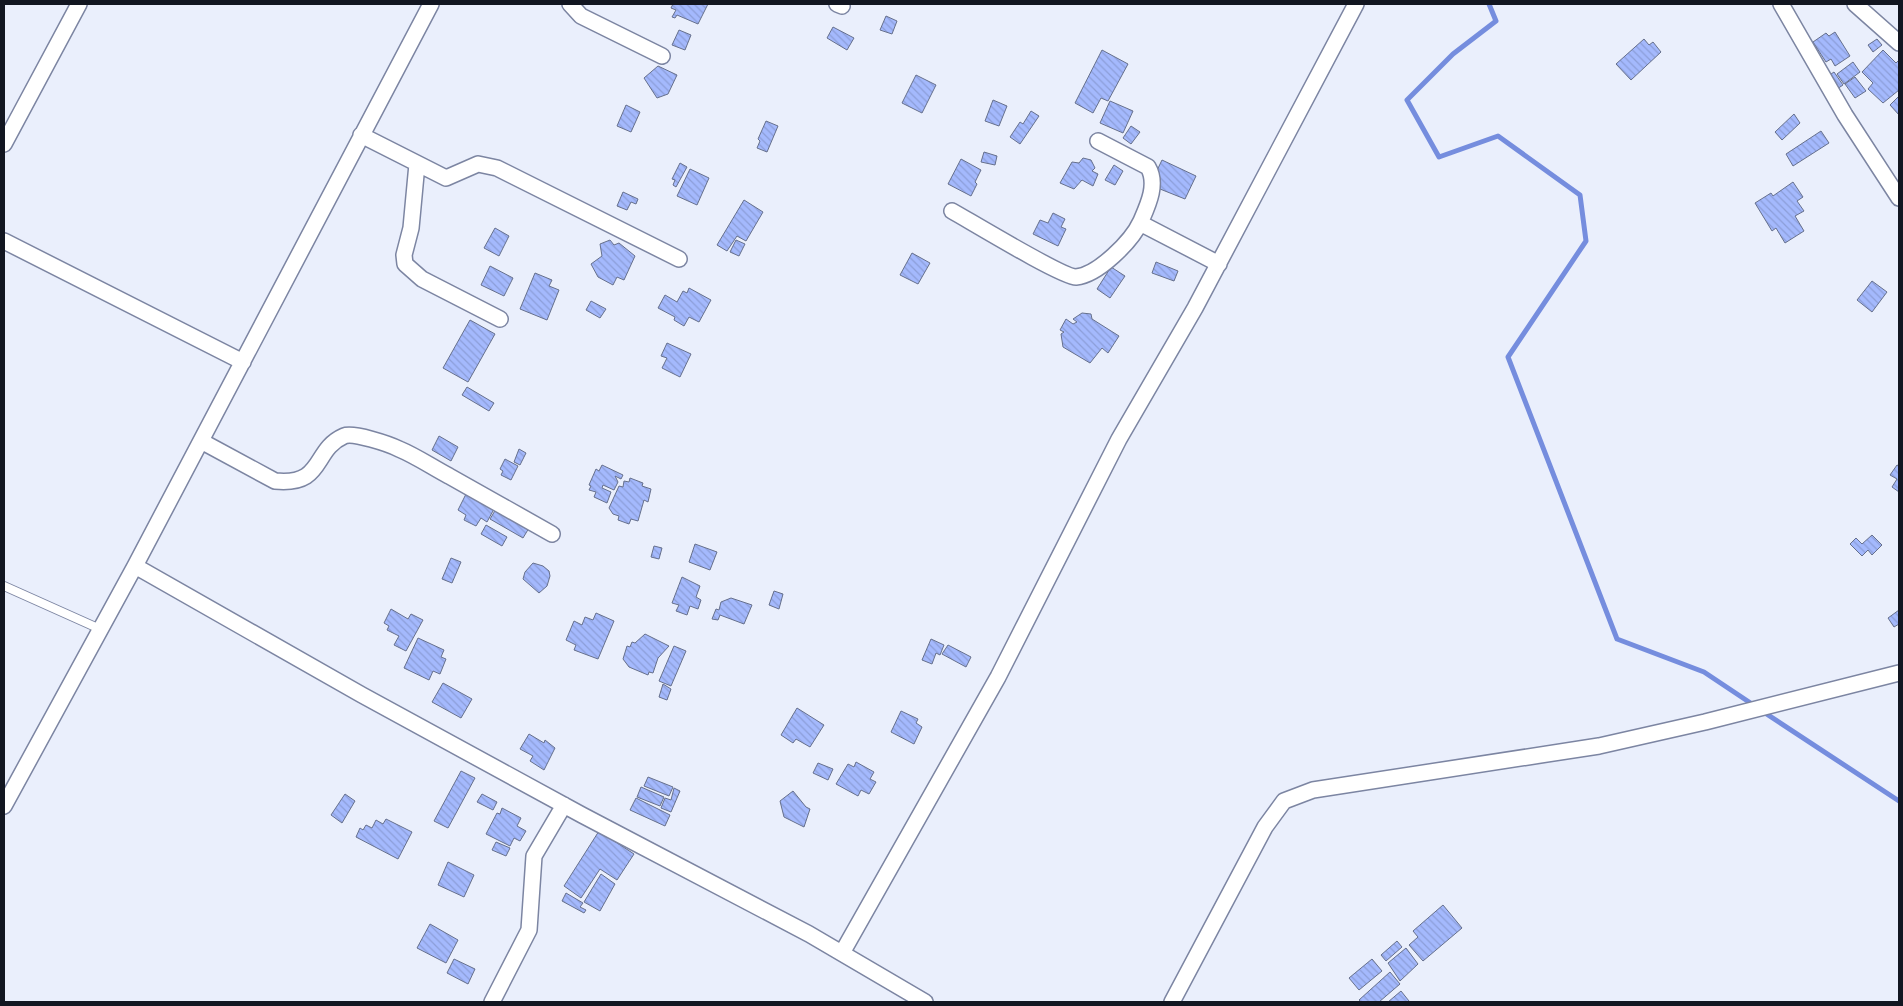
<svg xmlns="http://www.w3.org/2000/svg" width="1903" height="1006" font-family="Mulish,sans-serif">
<defs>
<pattern id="building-back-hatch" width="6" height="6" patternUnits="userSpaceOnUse" patternTransform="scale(1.25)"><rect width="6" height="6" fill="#a4b9fd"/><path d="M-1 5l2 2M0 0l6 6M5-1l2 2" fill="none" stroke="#8c9ed9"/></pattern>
</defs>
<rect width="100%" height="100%" fill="#eaeffc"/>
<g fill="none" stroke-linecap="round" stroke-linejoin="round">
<path stroke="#758dde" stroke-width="5" d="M 1489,4 L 1496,21 L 1453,54 L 1407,100 L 1439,157 L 1498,136 L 1580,195 L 1586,241 L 1508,357 L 1617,639 L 1704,672 L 1755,706
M 1762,711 L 1899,801"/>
</g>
<path fill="url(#building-back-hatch)" stroke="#66708c" d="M 673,4 L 708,4 L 698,24 L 677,15 L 675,18 L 672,17 L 676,10 L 671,8 Z
M 886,16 L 897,21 L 892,34 L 880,30 Z
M 833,27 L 854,38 L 847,50 L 827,38 Z
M 679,30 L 691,35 L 685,50 L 672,45 Z
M 1835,32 L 1850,56 L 1835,66 L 1831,59 L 1826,62 L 1813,42 L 1826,33 L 1829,36 Z
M 1644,39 L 1649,45 L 1653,42 L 1661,52 L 1631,80 L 1616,64 Z
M 1877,39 L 1882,45 L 1873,52 L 1868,45 Z
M 1102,50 L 1128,64 L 1108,101 L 1101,98 L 1093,113 L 1075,103 Z
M 1883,50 L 1896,63 L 1899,60 L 1899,90 L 1883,103 L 1868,89 L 1873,83 L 1862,72 Z
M 1853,62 L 1860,72 L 1844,84 L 1837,74 Z
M 658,66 L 677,75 L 668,94 L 657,98 L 644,78 Z
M 1834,72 L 1843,85 L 1837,89 L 1828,76 Z
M 916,75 L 936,85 L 922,113 L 902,103 Z
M 1855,77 L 1866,91 L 1855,98 L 1845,84 Z
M 1899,96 L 1899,115 L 1890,105 Z
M 993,100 L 1007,106 L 999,126 L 985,121 Z
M 1110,101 L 1133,111 L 1123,133 L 1100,123 Z
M 626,105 L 640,112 L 631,132 L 617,126 Z
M 1031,111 L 1039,116 L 1020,144 L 1010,137 L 1020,122 L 1023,124 Z
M 1794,114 L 1800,123 L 1782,140 L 1775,132 Z
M 766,121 L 778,126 L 767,152 L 757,148 L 760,141 L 758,139 Z
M 1131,126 L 1140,132 L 1131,144 L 1123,138 Z
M 1821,131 L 1829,143 L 1793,166 L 1786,154 Z
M 984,152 L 997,156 L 995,165 L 981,162 Z
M 1083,158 L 1091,160 L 1095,168 L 1092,171 L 1098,174 L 1093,186 L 1082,180 L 1074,189 L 1060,183 L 1072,162 L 1079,163 Z
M 961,159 L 981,170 L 975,182 L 977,184 L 971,196 L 948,184 Z
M 1162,160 L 1196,176 L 1185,199 L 1150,185 Z
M 680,163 L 687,167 L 676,187 L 673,185 L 675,180 L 672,179 Z
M 1114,165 L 1123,171 L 1115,185 L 1105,180 Z
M 690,169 L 709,178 L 697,205 L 677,196 Z
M 1793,182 L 1803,197 L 1797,201 L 1804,211 L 1795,216 L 1804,231 L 1785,243 L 1776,228 L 1772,231 L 1755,203 L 1771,193 L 1773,196 Z
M 623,192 L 638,199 L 636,204 L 631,202 L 627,210 L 617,206 Z
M 744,200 L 763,212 L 746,241 L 737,236 L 727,251 L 717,245 Z
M 1053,213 L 1065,219 L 1061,227 L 1066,229 L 1058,246 L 1033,234 L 1040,220 L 1048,223 Z
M 495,228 L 509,236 L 499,256 L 484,248 Z
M 610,240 L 614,245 L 619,243 L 635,256 L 624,280 L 617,277 L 613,285 L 598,277 L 591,264 L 602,256 L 600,244 Z
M 736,240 L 745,244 L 739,256 L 730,252 Z
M 912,253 L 930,263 L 918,284 L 900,275 Z
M 1156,262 L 1178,271 L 1174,281 L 1152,273 Z
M 490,266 L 513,278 L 504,296 L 481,285 Z
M 1111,267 L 1125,276 L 1110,298 L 1097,289 Z
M 535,273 L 552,280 L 549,286 L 559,290 L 547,320 L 520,309 Z
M 1872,281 L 1887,292 L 1872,312 L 1857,300 Z
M 689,288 L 711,300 L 699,322 L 689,317 L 684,326 L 674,320 L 675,317 L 658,308 L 665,295 L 677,302 L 683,291 L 687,293 Z
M 591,301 L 606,309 L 600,318 L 586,310 Z
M 1082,313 L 1091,314 L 1092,319 L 1119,336 L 1108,353 L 1102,348 L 1090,363 L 1063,347 L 1061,334 L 1064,332 L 1060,330 L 1066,319 L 1073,324 L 1077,322 L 1073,319 Z
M 470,320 L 495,334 L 468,382 L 443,368 Z
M 667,343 L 691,354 L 680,377 L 662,368 L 667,358 L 661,356 Z
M 467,387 L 494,403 L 489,411 L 462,395 Z
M 439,436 L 458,447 L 451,461 L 432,450 Z
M 519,449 L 526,453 L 520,465 L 514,462 Z
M 505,459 L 518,466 L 511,480 L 501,475 L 503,471 L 500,469 Z
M 602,465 L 623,475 L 621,479 L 615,476 L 618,482 L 614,490 L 603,485 L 602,488 L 611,492 L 607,503 L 594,497 L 596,492 L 589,490 L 591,486 L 589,485 L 596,469 L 599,471 Z
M 1897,465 L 1899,466 L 1899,492 L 1892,487 L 1897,479 L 1890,475 Z
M 630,478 L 643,483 L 642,486 L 651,489 L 648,502 L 644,500 L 638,521 L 631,519 L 629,524 L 618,520 L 619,516 L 613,514 L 609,508 L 619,486 L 623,487 L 624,481 L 629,482 Z
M 466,494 L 494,509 L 487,522 L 481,518 L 476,526 L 464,520 L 466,515 L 458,510 Z
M 496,509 L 529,528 L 523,538 L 490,519 Z
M 486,525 L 507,537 L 502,546 L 481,534 Z
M 1872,535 L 1882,545 L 1872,555 L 1868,550 L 1862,556 L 1850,544 L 1856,538 L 1862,544 Z
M 695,544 L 717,552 L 710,570 L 689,562 Z
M 654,546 L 662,548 L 659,559 L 651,557 Z
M 451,558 L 461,562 L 452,583 L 442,579 Z
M 533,563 L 543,566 L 549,571 L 550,576 L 547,586 L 539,593 L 523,579 L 525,572 Z
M 682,577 L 700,586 L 696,597 L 701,600 L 698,609 L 690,606 L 687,615 L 676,611 L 679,605 L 672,603 Z
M 774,591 L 783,594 L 779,609 L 769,605 Z
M 731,598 L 752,605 L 744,624 L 720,615 L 718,620 L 712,619 L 716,609 L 719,610 L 721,602 Z
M 391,609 L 408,619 L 411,614 L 423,620 L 406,651 L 394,645 L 399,636 L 387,630 L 389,626 L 384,623 Z
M 1899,610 L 1899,624 L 1894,627 L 1888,618 Z
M 596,613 L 614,621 L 598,659 L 574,650 L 576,645 L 566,640 L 574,621 L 582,625 L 585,617 L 593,620 Z
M 645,634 L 669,646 L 658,658 L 653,673 L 649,672 L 648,675 L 629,667 L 623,659 L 627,646 L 630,647 L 632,642 L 635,643 Z
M 418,638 L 444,650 L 441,657 L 446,659 L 440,674 L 433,671 L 429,680 L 404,668 Z
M 931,639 L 944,645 L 940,655 L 936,653 L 932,664 L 922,660 Z
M 948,645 L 971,657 L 966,667 L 942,654 Z
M 674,646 L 686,651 L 671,686 L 659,681 Z
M 443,683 L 472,699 L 461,718 L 432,702 Z
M 663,684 L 671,689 L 667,700 L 659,697 Z
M 797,708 L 824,725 L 810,747 L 796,739 L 793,743 L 781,735 Z
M 901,711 L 918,719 L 916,723 L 922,727 L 914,744 L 891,732 Z
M 529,734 L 544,743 L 545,740 L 555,748 L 544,770 L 530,761 L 533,756 L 520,749 Z
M 856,762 L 874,772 L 870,779 L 876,782 L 869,794 L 861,790 L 858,796 L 836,784 L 848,764 L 854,767 Z
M 818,763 L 833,769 L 828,780 L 813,773 Z
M 461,771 L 475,778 L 448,828 L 434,821 Z
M 648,777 L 673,787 L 669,796 L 644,786 Z
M 641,787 L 664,797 L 660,806 L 637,797 Z
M 674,788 L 680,791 L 671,812 L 661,808 L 665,798 L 671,800 Z
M 793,791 L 806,807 L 810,809 L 804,827 L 784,817 L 780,801 Z
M 345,794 L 355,801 L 342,823 L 331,815 Z
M 482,794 L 497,802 L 493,810 L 477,802 Z
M 636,798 L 670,815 L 665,826 L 630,810 Z
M 502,808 L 521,818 L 517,826 L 526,831 L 520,841 L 514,838 L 510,846 L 486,834 L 497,813 L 500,814 Z
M 386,819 L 412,832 L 398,859 L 356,837 L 360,828 L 363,830 L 366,825 L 372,828 L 376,820 L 383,824 Z
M 599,831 L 634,854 L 617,880 L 600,869 L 581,898 L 564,886 Z
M 496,842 L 510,848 L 506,856 L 492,850 Z
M 448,862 L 474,875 L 464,897 L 438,885 Z
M 601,874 L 615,884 L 600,911 L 584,902 Z
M 566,893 L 583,903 L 580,907 L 586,910 L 584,913 L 562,901 Z
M 1443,905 L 1462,928 L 1423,961 L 1409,945 L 1418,937 L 1413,931 Z
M 430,924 L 458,940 L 446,963 L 417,948 Z
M 1397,941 L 1402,947 L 1386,961 L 1381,955 Z
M 1406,948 L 1418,964 L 1400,981 L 1388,963 Z
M 454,959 L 475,969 L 468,984 L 447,973 Z
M 1372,959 L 1382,971 L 1359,990 L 1349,978 Z
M 1390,972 L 1400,984 L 1379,1002 L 1361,1002 L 1359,1000 Z
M 1401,991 L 1409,1001 L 1407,1002 L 1388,1002 Z"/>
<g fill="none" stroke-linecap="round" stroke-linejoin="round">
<defs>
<path id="lane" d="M 4,586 L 100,629"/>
<path id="street" d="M 570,4 L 581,16 L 662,56
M 837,4 L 842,6
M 1781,4 L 1845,115 L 1899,198
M 1855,4 L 1899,43
M 361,135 L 446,178 L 478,164 L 497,168 L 679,259
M 4,144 L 79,4
M 417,164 L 411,228 L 404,255 L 405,264 L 422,279 L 500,319
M 952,211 C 970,221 1062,277 1076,277 C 1098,275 1132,241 1141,221 C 1148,205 1158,184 1148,167 L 1098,141
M 1140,223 L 1219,264
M 4,241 L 243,362
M 201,441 L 275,481 C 325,486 312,450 344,436 C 353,432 389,444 399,449 C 416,456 432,467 449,476 C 483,495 518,515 552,534
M 135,566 L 362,695 L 582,815 L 809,934 L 925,1002
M 4,806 L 135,566 L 431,4
M 842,953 L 998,677 L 1119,439 L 1195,308 L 1356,4
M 492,1002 L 529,930 L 534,856 L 564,805
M 1172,1002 L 1265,827 L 1284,801 L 1313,790 L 1599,746 L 1705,722 L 1899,673"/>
</defs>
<use href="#lane" stroke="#7c85a2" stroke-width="10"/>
<use href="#street" stroke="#7c85a2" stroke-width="18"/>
<use href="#lane" stroke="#fff" stroke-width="8"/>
<use href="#street" stroke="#fff" stroke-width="15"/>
</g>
<rect width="1903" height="1006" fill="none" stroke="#121621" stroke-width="10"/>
</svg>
